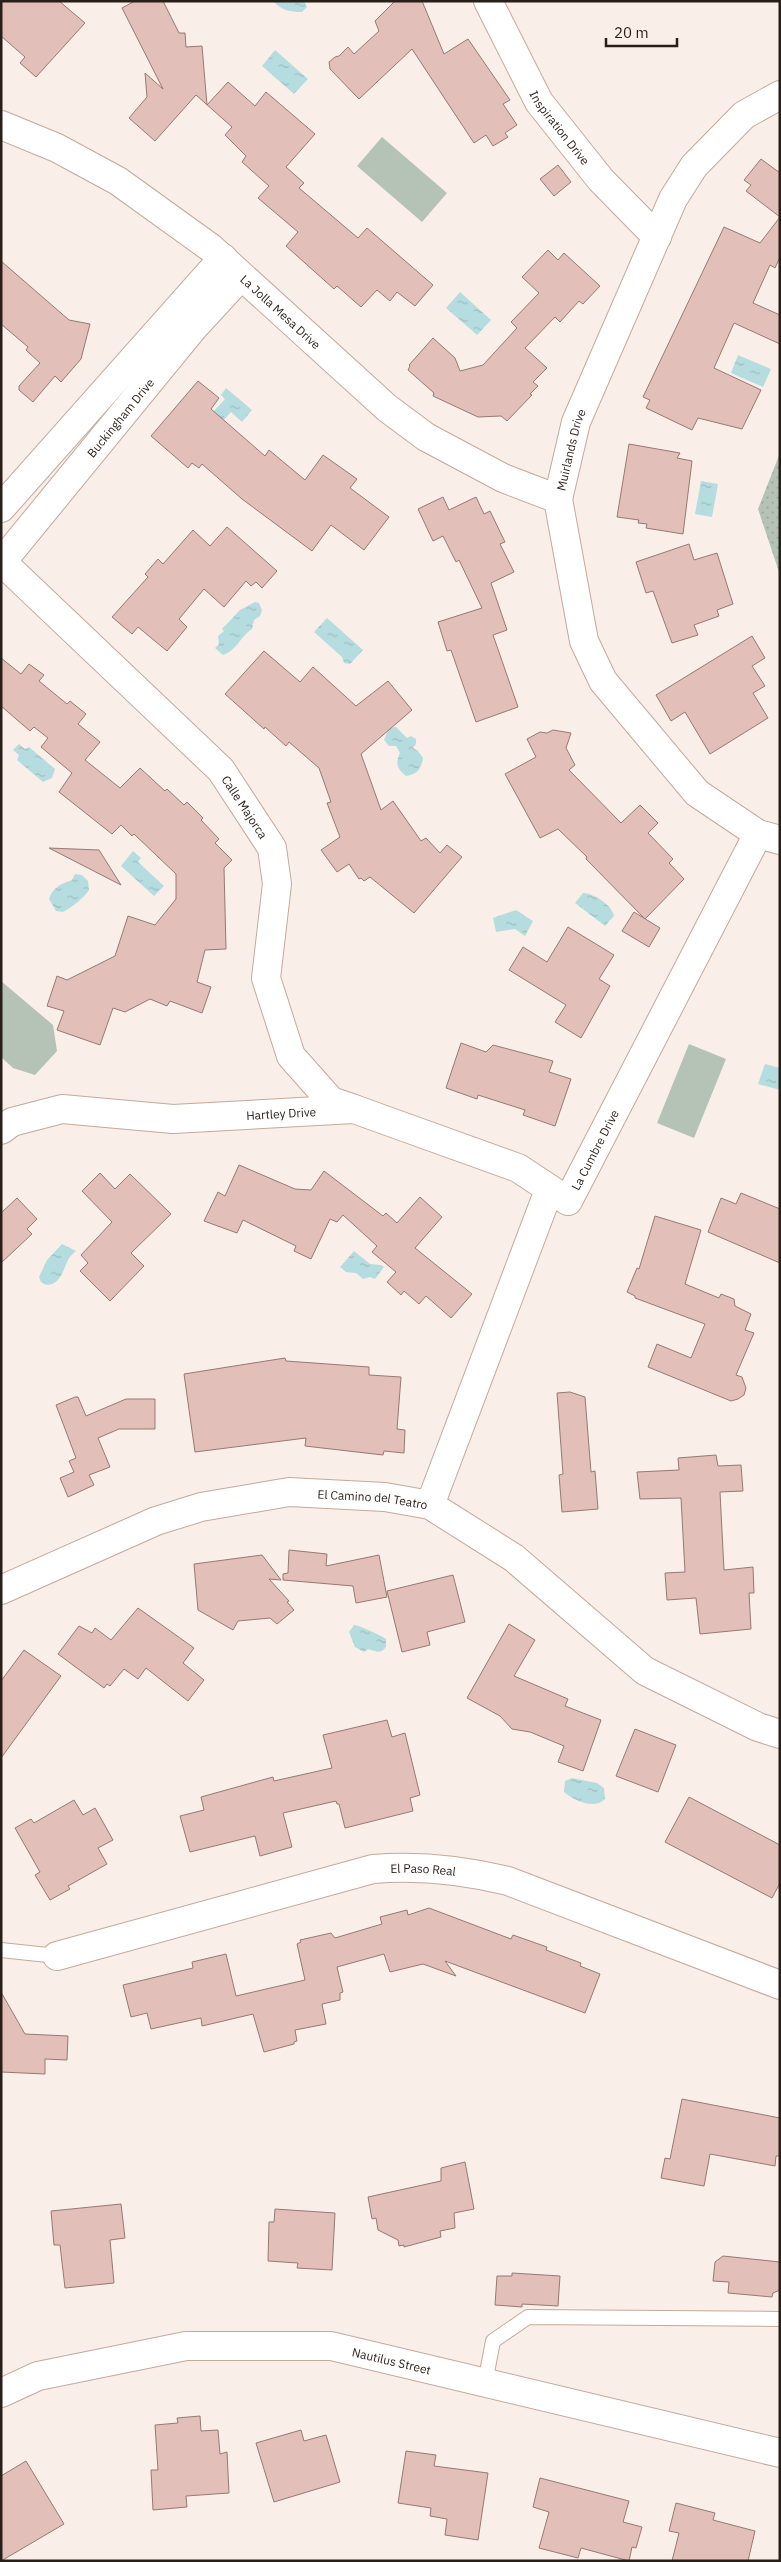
<svg xmlns="http://www.w3.org/2000/svg" width="781" height="2562" font-family="'IBM Plex Sans',sans-serif">
<defs>
<pattern id="grass-dots" width="8" height="8" patternUnits="userSpaceOnUse" patternTransform="scale(1.25)"><rect width="8" height="8" fill="#b4c3b5"/><path d="M2 2h.1M6 6h.1" fill="none" stroke="#9ba79b" stroke-width="1.8" stroke-linecap="round"/></pattern>
<pattern id="water-ripples" width="26" height="14" patternUnits="userSpaceOnUse" patternTransform="scale(1.25)"><rect width="26" height="14" fill="#b5dddf"/><path d="M2 4q2-2 4 0t4 0M15 11q2-2 4 0t4 0" fill="none" stroke="#9cbdbf"/></pattern>
</defs>
<rect width="100%" height="100%" fill="#faeee8"/>
<path fill="url(#grass-dots)" d="M 780,453 L 780,575 L 758,509 Z"/>
<path fill="#b4c3b5" d="M 382,137 L 447,193 L 422,222 L 357,166 Z
M 1,981 L 53,1025 L 57,1051 L 35,1075 L 13,1068 L 1,1057 Z
M 689,1044 L 726,1059 L 694,1138 L 657,1123 Z"/>
<path fill="url(#water-ripples)" d="M 273,1 L 304,1 L 307,7 L 302,12 C 290,12 281,10 273,1 Z
M 275,50 L 308,79 L 294,94 L 262,66 Z
M 460,292 L 491,320 L 477,335 L 446,308 Z
M 738,355 L 771,369 L 763,387 L 731,373 Z
M 226,388 L 252,410 L 242,422 L 231,412 L 223,421 L 213,412 L 225,399 L 221,395 Z
M 701,481 L 718,484 L 712,517 L 695,514 Z
M 255,602 L 259,603 L 262,610 L 260,616 L 254,620 L 252,629 C 240,637 237,650 223,655 L 215,648 L 219,644 L 218,636 L 224,631 L 222,629 L 240,610 Z
M 327,618 L 363,650 L 350,664 L 344,663 L 342,657 L 314,632 Z
M 396,727 L 407,738 L 411,736 L 416,739 L 416,744 L 413,748 L 418,751 L 423,758 C 421,770 417,774 406,776 C 397,769 395,764 400,753 L 396,746 L 389,746 L 384,740 L 389,728 Z
M 19,744 L 25,749 L 29,747 L 55,769 L 52,778 L 43,782 L 17,760 L 19,755 L 13,750 Z
M 133,851 L 141,858 L 138,862 L 164,886 L 154,896 L 121,866 Z
M 75,874 L 82,875 L 88,881 L 89,890 C 83,899 72,907 63,912 L 56,911 L 49,899 C 53,887 61,884 72,880 Z
M 583,893 C 595,894 612,905 614,916 L 605,926 L 575,903 Z
M 516,910 L 533,921 L 525,936 L 515,929 L 496,932 L 493,918 Z
M 765,1064 L 780,1068 L 780,1090 L 758,1084 Z
M 62,1244 L 76,1251 C 73,1254 69,1257 68,1260 C 63,1270 61,1284 47,1285 L 41,1282 L 39,1277 L 47,1260 Z
M 354,1251 L 370,1264 L 381,1265 L 384,1267 L 375,1279 L 370,1277 L 363,1279 L 356,1273 L 346,1272 L 340,1267 Z
M 354,1625 C 359,1625 382,1636 386,1639 L 386,1647 C 380,1655 376,1651 368,1649 L 364,1652 L 355,1647 L 349,1632 Z
M 572,1778 L 597,1783 L 604,1788 L 605,1799 C 594,1810 575,1801 564,1792 L 565,1781 Z"/>
<path fill="#e2bfb8" stroke="#977973" d="M 1,1 L 59,1 L 85,23 L 36,77 L 20,63 L 25,57 L 1,36 Z
M 135,1 L 163,1 L 179,33 L 185,33 L 186,47 L 202,46 L 207,105 L 228,82 L 255,106 L 266,92 L 315,134 L 286,167 L 304,183 L 299,188 L 358,238 L 367,228 L 433,285 L 415,306 L 397,292 L 390,301 L 377,290 L 361,307 L 337,286 L 334,289 L 286,246 L 298,232 L 258,198 L 269,186 L 242,162 L 246,156 L 225,135 L 232,127 L 196,95 L 155,141 L 129,118 L 147,97 L 145,73 L 163,89 L 122,8 Z
M 395,1 L 422,1 L 444,54 L 468,39 L 510,100 L 503,104 L 517,125 L 505,133 L 508,137 L 493,146 L 486,135 L 474,143 L 412,49 L 359,99 L 330,69 L 329,62 L 335,57 L 339,56 L 348,47 L 354,54 L 379,31 L 375,21 Z
M 761,159 L 780,173 L 780,257 L 775,268 L 770,265 L 753,303 L 780,315 L 780,344 L 734,323 L 714,368 L 761,390 L 742,429 L 698,418 L 692,430 L 646,408 L 650,400 L 643,397 L 724,227 L 760,243 L 780,217 L 746,191 L 751,185 L 744,180 Z
M 558,165 L 571,182 L 554,196 L 540,179 Z
M 548,250 L 558,260 L 564,253 L 600,286 L 583,304 L 579,301 L 560,322 L 555,317 L 525,348 L 547,368 L 533,382 L 538,386 L 530,394 L 532,395 L 507,421 L 501,416 L 478,417 L 433,396 L 434,393 L 408,370 L 410,366 L 409,365 L 433,338 L 455,358 L 460,371 L 483,365 L 517,328 L 511,322 L 539,293 L 522,277 Z
M 1,261 L 69,320 L 90,324 L 81,359 L 61,382 L 55,376 L 33,402 L 19,390 L 19,386 L 40,363 L 26,350 L 28,347 L 1,324 Z
M 198,381 L 219,398 L 211,409 L 265,456 L 269,450 L 305,480 L 323,455 L 357,479 L 350,488 L 389,517 L 364,550 L 331,525 L 312,551 L 242,499 L 202,464 L 199,468 L 192,463 L 188,468 L 151,436 Z
M 629,444 L 680,453 L 677,458 L 692,461 L 683,534 L 646,528 L 647,524 L 638,523 L 639,520 L 617,517 Z
M 443,497 L 449,510 L 476,497 L 484,514 L 490,511 L 505,542 L 500,544 L 514,572 L 491,583 L 507,630 L 493,635 L 518,707 L 476,722 L 451,650 L 447,651 L 438,622 L 482,608 L 459,560 L 456,562 L 443,536 L 433,541 L 418,509 Z
M 227,527 L 277,571 L 262,588 L 256,582 L 251,586 L 246,581 L 224,607 L 204,589 L 179,619 L 187,627 L 167,651 L 138,627 L 132,634 L 112,617 L 148,577 L 145,574 L 158,559 L 163,564 L 193,530 L 210,546 Z
M 689,544 L 694,560 L 717,553 L 733,604 L 717,610 L 719,616 L 694,625 L 698,635 L 672,643 L 653,591 L 646,593 L 636,562 Z
M 752,636 L 765,658 L 752,666 L 765,686 L 753,693 L 768,718 L 710,754 L 685,712 L 671,721 L 656,695 Z
M 264,651 L 300,682 L 313,667 L 356,706 L 388,681 L 412,710 L 361,754 L 381,810 L 393,801 L 421,841 L 426,838 L 440,853 L 447,845 L 462,857 L 414,913 L 370,877 L 364,881 L 361,878 L 359,879 L 349,864 L 337,872 L 321,850 L 340,837 L 327,803 L 331,802 L 319,768 L 289,742 L 286,746 L 265,727 L 264,729 L 225,694 Z
M 1,658 L 21,674 L 29,664 L 44,675 L 39,681 L 67,704 L 70,701 L 86,714 L 78,724 L 100,742 L 85,760 L 120,788 L 140,768 L 165,791 L 167,789 L 184,805 L 187,802 L 203,818 L 201,820 L 219,839 L 215,843 L 232,860 L 224,868 L 226,949 L 205,950 L 197,982 L 211,987 L 202,1013 L 170,1001 L 167,1006 L 150,999 L 125,1012 L 113,1008 L 100,1045 L 57,1030 L 64,1011 L 47,1006 L 57,976 L 67,980 L 115,956 L 128,916 L 155,925 L 176,899 L 176,874 L 134,834 L 132,836 L 121,825 L 112,834 L 59,792 L 72,773 L 41,747 L 48,738 L 34,727 L 30,731 L 1,706 Z
M 553,730 L 571,733 L 566,748 L 575,765 L 569,770 L 621,823 L 640,805 L 658,823 L 648,833 L 673,859 L 669,863 L 684,879 L 645,919 L 586,859 L 587,857 L 558,829 L 540,838 L 505,774 L 536,757 L 527,739 L 540,732 L 547,733 Z
M 49,848 L 99,850 L 121,885 Z
M 634,912 L 660,928 L 649,947 L 622,931 Z
M 568,927 L 614,955 L 599,979 L 610,986 L 581,1038 L 555,1022 L 566,1005 L 509,970 L 523,947 L 547,962 Z
M 461,1043 L 486,1052 L 493,1045 L 553,1061 L 549,1072 L 571,1079 L 555,1126 L 523,1115 L 525,1110 L 478,1095 L 477,1099 L 446,1088 Z
M 239,1165 L 295,1189 L 311,1190 L 324,1171 L 383,1216 L 386,1213 L 397,1223 L 420,1197 L 442,1217 L 415,1248 L 472,1294 L 451,1318 L 426,1296 L 419,1304 L 404,1291 L 401,1295 L 387,1282 L 396,1272 L 372,1252 L 377,1246 L 343,1215 L 337,1222 L 330,1219 L 311,1259 L 294,1251 L 296,1246 L 243,1220 L 237,1233 L 204,1221 L 218,1192 L 225,1196 Z
M 100,1173 L 115,1189 L 130,1174 L 171,1214 L 131,1253 L 144,1266 L 110,1301 L 80,1271 L 88,1263 L 81,1255 L 112,1222 L 82,1191 Z
M 741,1193 L 780,1209 L 780,1263 L 708,1232 L 721,1198 L 736,1204 Z
M 17,1198 L 37,1219 L 27,1229 L 32,1234 L 1,1263 L 1,1213 Z
M 655,1216 L 701,1230 L 685,1284 L 719,1298 L 721,1294 L 734,1299 L 735,1306 L 751,1314 L 745,1330 L 754,1333 L 736,1375 L 742,1377 L 746,1388 L 744,1395 L 738,1399 L 731,1401 L 648,1367 L 657,1344 L 691,1358 L 705,1324 L 635,1298 L 635,1296 L 627,1292 L 637,1268 L 639,1269 Z
M 285,1358 L 286,1361 L 369,1367 L 369,1375 L 401,1377 L 397,1429 L 405,1430 L 404,1453 L 384,1451 L 383,1455 L 305,1446 L 306,1438 L 195,1452 L 184,1374 Z
M 570,1392 L 585,1397 L 591,1472 L 595,1471 L 598,1509 L 562,1512 L 559,1475 L 563,1474 L 557,1393 Z
M 75,1397 L 78,1397 L 86,1416 L 126,1399 L 155,1399 L 155,1429 L 119,1429 L 98,1438 L 110,1467 L 89,1475 L 94,1485 L 68,1497 L 60,1478 L 74,1472 L 69,1461 L 76,1458 L 56,1405 Z
M 716,1455 L 718,1466 L 741,1465 L 743,1491 L 720,1492 L 724,1570 L 753,1567 L 754,1593 L 749,1593 L 751,1629 L 700,1634 L 696,1598 L 667,1600 L 665,1573 L 685,1572 L 681,1498 L 640,1499 L 637,1472 L 679,1470 L 678,1458 Z
M 289,1550 L 327,1554 L 326,1566 L 379,1555 L 387,1597 L 356,1603 L 353,1586 L 283,1580 L 283,1574 L 288,1573 Z
M 262,1555 L 281,1580 L 269,1579 L 289,1601 L 287,1602 L 294,1610 L 277,1624 L 270,1618 L 238,1621 L 233,1630 L 198,1610 L 194,1564 Z
M 453,1575 L 465,1622 L 427,1632 L 430,1645 L 402,1652 L 387,1591 Z
M 138,1608 L 194,1648 L 183,1663 L 204,1680 L 188,1701 L 146,1668 L 138,1679 L 124,1669 L 110,1686 L 107,1684 L 104,1688 L 58,1654 L 79,1626 L 92,1633 L 95,1628 L 111,1640 Z
M 509,1624 L 535,1640 L 514,1676 L 568,1699 L 565,1706 L 601,1720 L 583,1771 L 558,1762 L 564,1746 L 530,1732 L 512,1729 L 500,1716 L 467,1698 Z
M 24,1650 L 61,1676 L 1,1758 L 1,1681 Z
M 387,1720 L 392,1737 L 405,1733 L 420,1795 L 410,1798 L 413,1811 L 345,1828 L 339,1804 L 337,1804 L 336,1801 L 283,1813 L 292,1847 L 260,1856 L 255,1836 L 190,1852 L 180,1816 L 204,1810 L 201,1797 L 273,1777 L 274,1781 L 332,1768 L 323,1735 Z
M 635,1729 L 676,1745 L 658,1792 L 616,1776 Z
M 689,1797 L 780,1845 L 780,1883 L 772,1898 L 665,1842 Z
M 74,1800 L 83,1815 L 95,1808 L 113,1840 L 98,1848 L 107,1864 L 68,1886 L 70,1889 L 50,1900 L 35,1875 L 40,1872 L 15,1828 L 31,1819 L 34,1823 Z
M 429,1908 L 511,1939 L 513,1935 L 547,1947 L 546,1950 L 581,1963 L 580,1966 L 600,1974 L 585,2013 L 445,1961 L 456,1976 L 423,1964 L 390,1972 L 384,1954 L 337,1967 L 343,1992 L 340,1993 L 340,2000 L 322,2004 L 326,2024 L 295,2030 L 297,2041 L 294,2042 L 294,2044 L 264,2052 L 253,2014 L 202,2026 L 201,2018 L 151,2029 L 147,2013 L 131,2017 L 123,1985 L 193,1968 L 192,1962 L 226,1954 L 236,1996 L 305,1980 L 297,1944 L 301,1942 L 300,1940 L 331,1933 L 335,1938 L 382,1924 L 380,1917 L 407,1910 L 408,1915 Z
M 1,1992 L 25,2034 L 68,2036 L 67,2060 L 45,2059 L 45,2074 L 1,2072 Z
M 682,2099 L 780,2118 L 780,2156 L 776,2156 L 775,2166 L 710,2154 L 704,2186 L 661,2178 L 665,2158 L 670,2159 Z
M 465,2162 L 474,2209 L 454,2213 L 455,2228 L 440,2231 L 441,2237 L 404,2247 L 404,2245 L 399,2246 L 398,2240 L 378,2230 L 376,2218 L 372,2219 L 368,2197 L 441,2181 L 441,2168 Z
M 121,2204 L 125,2238 L 110,2240 L 114,2283 L 65,2288 L 60,2245 L 54,2245 L 51,2211 Z
M 275,2209 L 335,2213 L 332,2270 L 297,2268 L 298,2263 L 268,2261 L 269,2222 L 274,2222 Z
M 723,2256 L 780,2262 L 780,2290 L 773,2293 L 772,2297 L 728,2293 L 729,2282 L 713,2281 L 715,2262 Z
M 512,2273 L 560,2276 L 558,2306 L 522,2304 L 522,2307 L 495,2305 L 497,2276 L 512,2276 Z
M 200,2416 L 201,2431 L 218,2430 L 220,2454 L 227,2452 L 229,2493 L 186,2496 L 187,2507 L 153,2510 L 151,2470 L 158,2470 L 155,2425 L 178,2423 L 177,2418 Z
M 301,2430 L 304,2441 L 326,2435 L 340,2482 L 274,2502 L 256,2443 Z
M 406,2451 L 436,2455 L 434,2466 L 488,2473 L 478,2540 L 445,2535 L 447,2519 L 430,2516 L 431,2508 L 398,2503 Z
M 26,2461 L 64,2524 L 1,2561 L 1,2476 Z
M 540,2478 L 629,2501 L 623,2522 L 642,2527 L 636,2548 L 632,2547 L 629,2561 L 581,2548 L 578,2558 L 539,2548 L 549,2512 L 533,2507 Z
M 676,2503 L 715,2513 L 713,2520 L 755,2531 L 748,2561 L 672,2561 L 679,2533 L 669,2531 Z"/>
<g fill="none" stroke-linecap="round" stroke-linejoin="round">
<defs>
<path id="lane" d="M 1,1950 L 57,1956
M 485,2383 L 493,2341 L 528,2317 L 780,2319"/>
<g id="street">
<path id="s1" d="M 488,1 L 539,102 L 601,180 L 657,237"/>
<path id="s2" d="M 558,499 L 576,422 L 673,199 L 694,166 L 744,115 L 780,95"/>
<path d="M 1,508 L 223,258"/>
<path id="s3" d="M 2,562 L 221,770 L 272,848 L 277,884 L 266,978 L 291,1056 L 331,1101 L 354,1109"/>
<path id="s4" d="M 1,563 L 194,327 L 241,276"/>
<path id="s5" d="M 1,1130 L 12,1122 L 62,1109 L 173,1119 L 354,1109 L 518,1168 L 568,1201 L 758,834"/>
<path d="M 430,1505 L 549,1190"/>
<path id="s6" d="M 1,1590 L 156,1521 L 201,1507 L 289,1492 L 385,1497 L 430,1505 L 514,1558 L 645,1671 L 758,1727 L 780,1734"/>
<path id="s7" d="M 57,1956 L 373,1869 C 420,1865 463,1870 508,1881 L 780,1985"/>
</g>
<g id="secondary">
<path id="s8" d="M 1,125 L 57,148 L 118,181 L 211,248 L 387,408 L 426,437 L 503,478 L 558,499 L 584,641 L 603,681 L 697,793 L 758,834 L 780,840"/>
<path id="s9" d="M 1,2393 L 38,2376 L 186,2346 L 331,2346 L 780,2453"/>
</g>
</defs>
<use href="#lane" stroke="#c5a99a" stroke-width="16"/>
<use href="#street" stroke="#c5a99a" stroke-width="30"/>
<use href="#secondary" stroke="#c5a99a" stroke-width="30"/>
<use href="#lane" stroke="#fff" stroke-width="14"/>
<use href="#street" stroke="#fff" stroke-width="28"/>
<use href="#secondary" stroke="#fff" stroke-width="28"/>
</g>
<g text-anchor="middle" dominant-baseline="central" stroke-width="5" stroke-linejoin="round" paint-order="stroke">
<g font-size="12" fill="#291f19" stroke="#faeee8">
<text stroke="none"><textPath href="#s1" startOffset="146">Inspiration Drive</textPath></text>
<text stroke="none"><textPath href="#s8" startOffset="339">La Jolla Mesa Drive</textPath></text>
<text stroke="none"><textPath href="#s4" startOffset="188">Buckingham Drive</textPath></text>
<text stroke="none"><textPath href="#s2" startOffset="51">Muirlands Drive</textPath></text>
<text stroke="none"><textPath href="#s3" startOffset="346">Calle Majorca</textPath></text>
<text stroke="none"><textPath href="#s5" startOffset="285">Hartley Drive</textPath></text>
<text stroke="none"><textPath href="#s5" startOffset="650">La Cumbre Drive</textPath></text>
<text stroke="none"><textPath href="#s6" startOffset="390">El Camino del Teatro</textPath></text>
<text stroke="none"><textPath href="#s7" startOffset="378">El Paso Real</textPath></text>
<text stroke="none"><textPath href="#s9" startOffset="399">Nautilus Street</textPath></text>
</g>
</g>
<rect width="781" height="2562" fill="none" stroke="#291f19" stroke-width="5"/>
<path d="M606 38v8h71v-8" fill="none" stroke="#291f19" stroke-width="2.5"/>
<text x="614" y="38" font-size="15" fill="#291f19" stroke="#faeee8" stroke-width="4" paint-order="stroke">20 m</text>
</svg>
